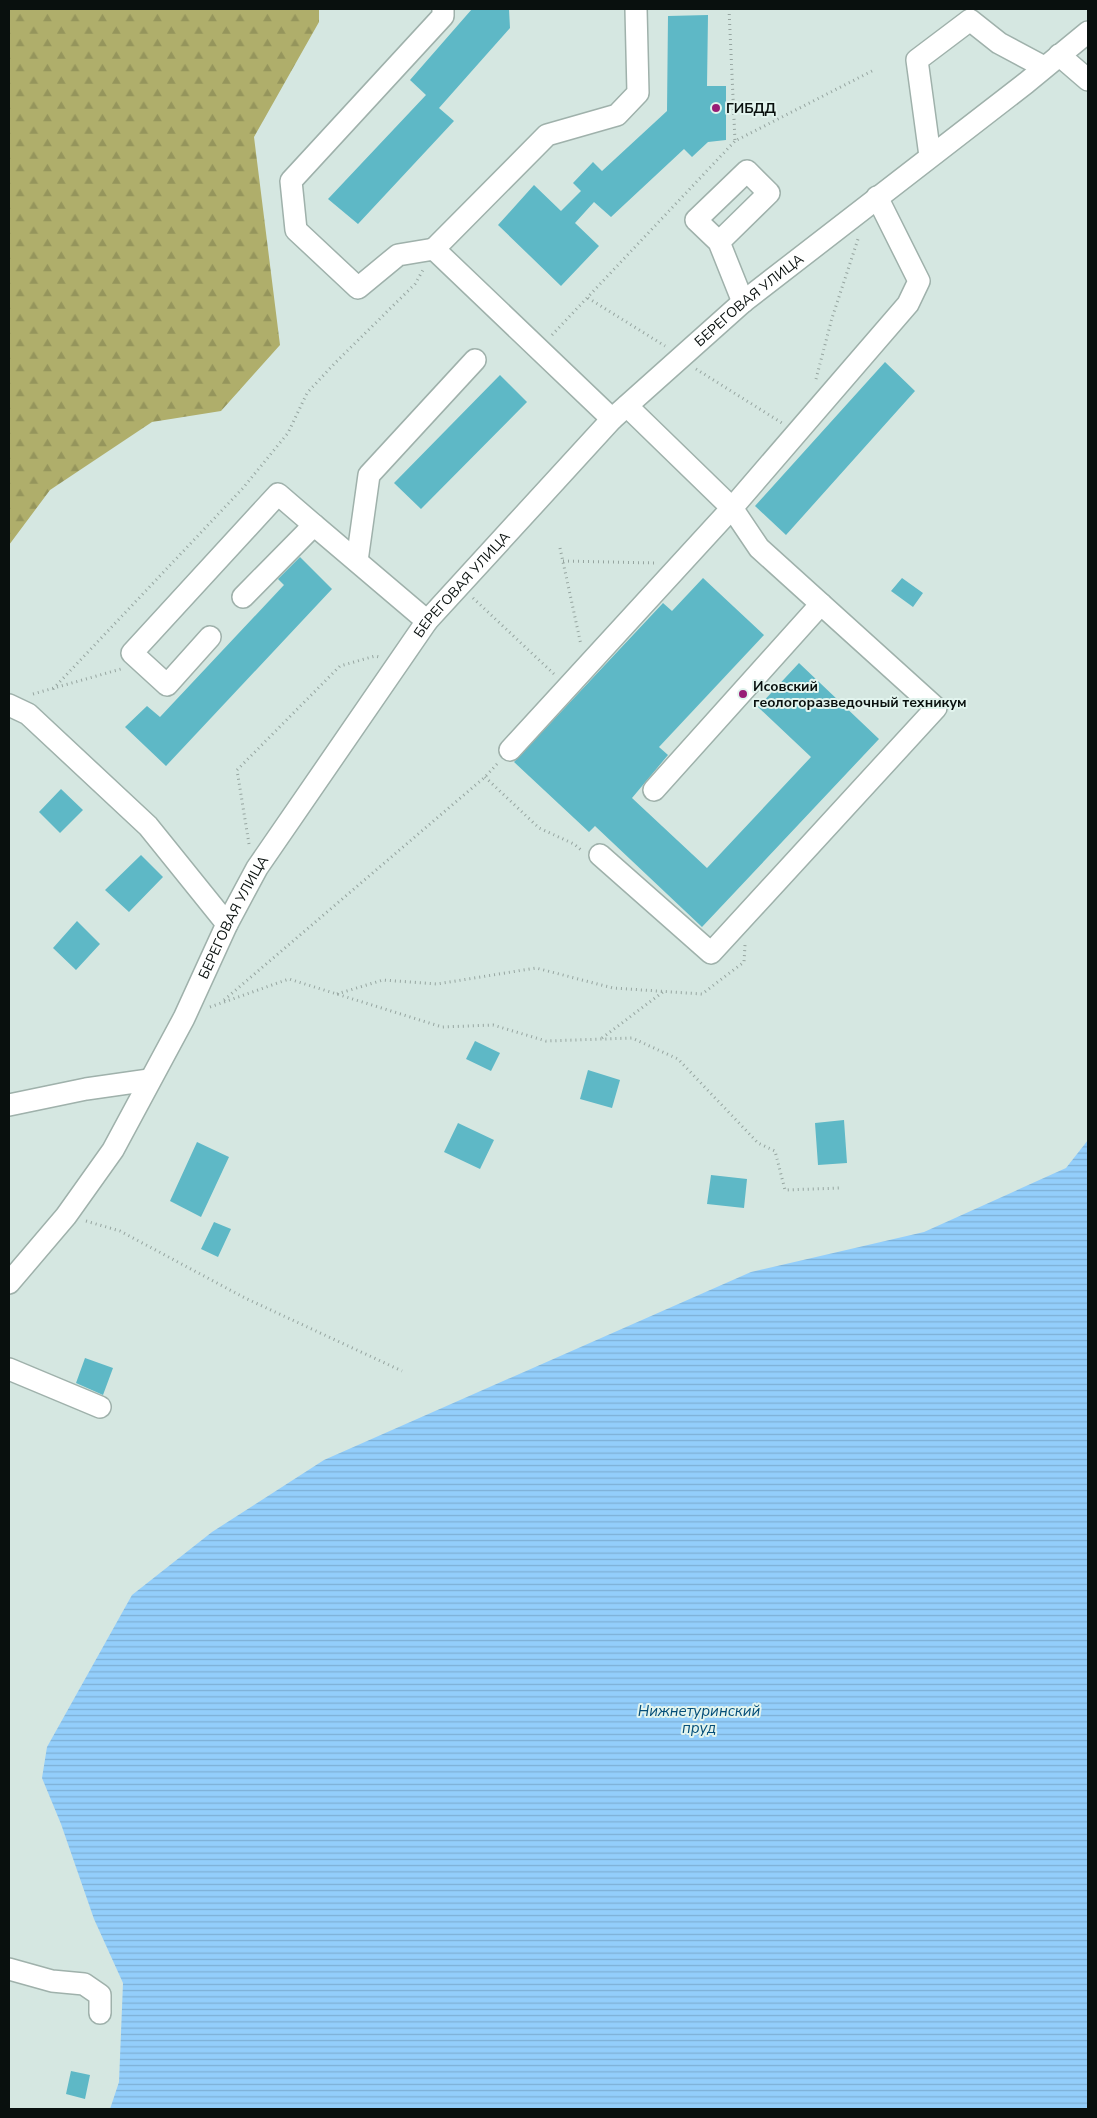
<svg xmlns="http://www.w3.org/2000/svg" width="1097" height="2118" font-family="'Nunito Sans',sans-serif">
<defs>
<pattern id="forest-firs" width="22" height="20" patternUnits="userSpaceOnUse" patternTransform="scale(1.25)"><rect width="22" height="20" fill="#afae6b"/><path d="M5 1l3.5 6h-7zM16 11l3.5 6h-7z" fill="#95955c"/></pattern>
<pattern id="water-rules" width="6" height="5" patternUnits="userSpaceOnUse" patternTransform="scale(1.25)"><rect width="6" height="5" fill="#93cefb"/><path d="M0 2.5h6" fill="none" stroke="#7db0d6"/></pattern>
</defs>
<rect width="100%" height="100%" fill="#d5e7e1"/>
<path fill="url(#forest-firs)" d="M 9,9 L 319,9 L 319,22 L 254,137 L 280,345 L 221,411 L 152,422 L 50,490 L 9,545 Z"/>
<path fill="url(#water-rules)" d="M 1088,1140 L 1088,2109 L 110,2109 L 119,2082 L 123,1983 L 94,1919 L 61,1824 L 42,1778 L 47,1747 L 132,1595 L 212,1532 L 324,1460 L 751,1272 L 924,1232 L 1066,1168 Z"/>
<path fill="#5eb8c6" d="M 472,9 L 509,9 L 510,28 L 439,108 L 454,121 L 358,224 L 328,199 L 426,95 L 410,80 Z
M 708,15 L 707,86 L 726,86 L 726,140 L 708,142 L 692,157 L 684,149 L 611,217 L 594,202 L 575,223 L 599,246 L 561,286 L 498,225 L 534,185 L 561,211 L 581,191 L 573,183 L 593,162 L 602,171 L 667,111 L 668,16 Z
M 885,362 L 915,391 L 786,535 L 755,506 Z
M 500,375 L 527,402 L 421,509 L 394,483 Z
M 300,557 L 332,589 L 166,766 L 125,727 L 147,706 L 160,717 L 284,585 L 278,579 Z
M 703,578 L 764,635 L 659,747 L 668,755 L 632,798 L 707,868 L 811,757 L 758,707 L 799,663 L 879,739 L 702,927 L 595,826 L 589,832 L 514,762 L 663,603 L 672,611 Z
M 902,578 L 923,593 L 913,607 L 891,591 Z
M 61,789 L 83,810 L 60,833 L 39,812 Z
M 141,855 L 163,877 L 129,912 L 105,890 Z
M 77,921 L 100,944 L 76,970 L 53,948 Z
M 475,1041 L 500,1053 L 491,1071 L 466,1059 Z
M 588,1070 L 620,1080 L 612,1108 L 580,1099 Z
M 844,1120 L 847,1163 L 818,1165 L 815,1123 Z
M 458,1123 L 494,1140 L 480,1169 L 444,1152 Z
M 197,1142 L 229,1157 L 201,1217 L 170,1201 Z
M 711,1175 L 747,1179 L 744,1208 L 707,1204 Z
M 214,1222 L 231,1229 L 218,1257 L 201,1249 Z
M 85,1358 L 113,1368 L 103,1395 L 76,1383 Z
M 71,2071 L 90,2075 L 85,2099 L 66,2094 Z"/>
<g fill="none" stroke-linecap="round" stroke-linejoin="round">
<defs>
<g id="minor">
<path d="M 443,9 L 443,16 L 291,181 L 296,230 L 358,288 L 398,255 L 434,249 L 612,419"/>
<path d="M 1059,55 L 1088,80"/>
<path d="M 930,156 L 917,60 L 970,20 L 999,43 L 1044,67"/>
<path d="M 719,242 L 769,193 L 747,171 L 696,220 L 719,242 L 743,302"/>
<path d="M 434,249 L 547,135 L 617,115 L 638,93 L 636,9"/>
<path d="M 357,561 L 369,475 L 475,360"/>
<path d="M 243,597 L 314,525 L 427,621"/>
<path d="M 210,637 L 167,685 L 132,653 L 278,494 L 314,525"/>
<path d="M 9,705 L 28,714 L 148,826 L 227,924"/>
<path d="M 510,750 L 732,508 L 908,304 L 919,281 L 877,197"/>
<path d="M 654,790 L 821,604"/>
<path d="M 600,855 L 711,953 L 936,708 L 759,548 L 732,508 L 627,406"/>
<path d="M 9,1105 L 86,1089 L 149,1080"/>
<path id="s1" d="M 9,1283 L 66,1216 L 113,1150 L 184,1018 L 227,924 L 257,868 L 427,621 L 612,419 L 743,302 L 1026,83 L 1088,32"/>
<path d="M 9,1369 L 100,1407"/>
<path d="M 9,1969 L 52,1981 L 84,1984 L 100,1995 L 100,2013"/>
</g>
</defs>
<use href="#minor" stroke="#9fb1ab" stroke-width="24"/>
<path stroke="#96a5a0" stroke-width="3" stroke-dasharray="1 4" stroke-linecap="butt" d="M 729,9 L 735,141 L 872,71
M 588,298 L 665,346
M 552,335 L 735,141
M 696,369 L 782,423
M 816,379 L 832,318 L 858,239
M 560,548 L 581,645
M 563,561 L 655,563
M 473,598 L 554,674
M 53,689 L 243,488 L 288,433 L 307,393 L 334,364 L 415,284 L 423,270
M 33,694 L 121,669
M 485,777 L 539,828 L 574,844 L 581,850
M 249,844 L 237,770 L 340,666 L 375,656 L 379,657
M 337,994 L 383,980 L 437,984 L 536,968 L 613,988 L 702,994 L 744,962 L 745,945
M 224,1000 L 485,777 L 497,764
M 210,1007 L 289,979 L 442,1027 L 493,1025 L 546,1041 L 632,1038 L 678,1059 L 758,1143 L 775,1151 L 785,1190 L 840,1188
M 602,1038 L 663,992
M 86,1221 L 120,1231 L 245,1298 L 402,1371"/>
<use href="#minor" stroke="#fff" stroke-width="21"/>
</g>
<g fill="#981d76" stroke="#e2f4ee" stroke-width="2">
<circle cx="716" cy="108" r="5"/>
<circle cx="743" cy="694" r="5"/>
</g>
<g text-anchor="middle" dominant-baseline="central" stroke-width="4" stroke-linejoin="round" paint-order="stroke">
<g font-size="14" font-weight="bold" fill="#09100e" stroke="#e2f4ee" text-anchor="start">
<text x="726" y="108">ГИБДД</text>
<text x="753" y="686">Исовский<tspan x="753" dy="16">геологоразведочный техникум</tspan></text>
</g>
<g font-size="14" fill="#09100e" stroke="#e2f4ee">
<text stroke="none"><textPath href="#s1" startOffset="1241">БЕРЕГОВАЯ УЛИЦА</textPath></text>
<text stroke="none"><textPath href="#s1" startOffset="836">БЕРЕГОВАЯ УЛИЦА</textPath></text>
<text stroke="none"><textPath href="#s1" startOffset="431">БЕРЕГОВАЯ УЛИЦА</textPath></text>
</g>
<g font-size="15" font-style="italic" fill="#044e78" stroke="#e2f4ee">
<text x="699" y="1711">Нижнетуринский<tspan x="699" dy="17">пруд</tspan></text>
</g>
</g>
<rect width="1097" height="2118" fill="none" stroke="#09100e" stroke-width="20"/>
</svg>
